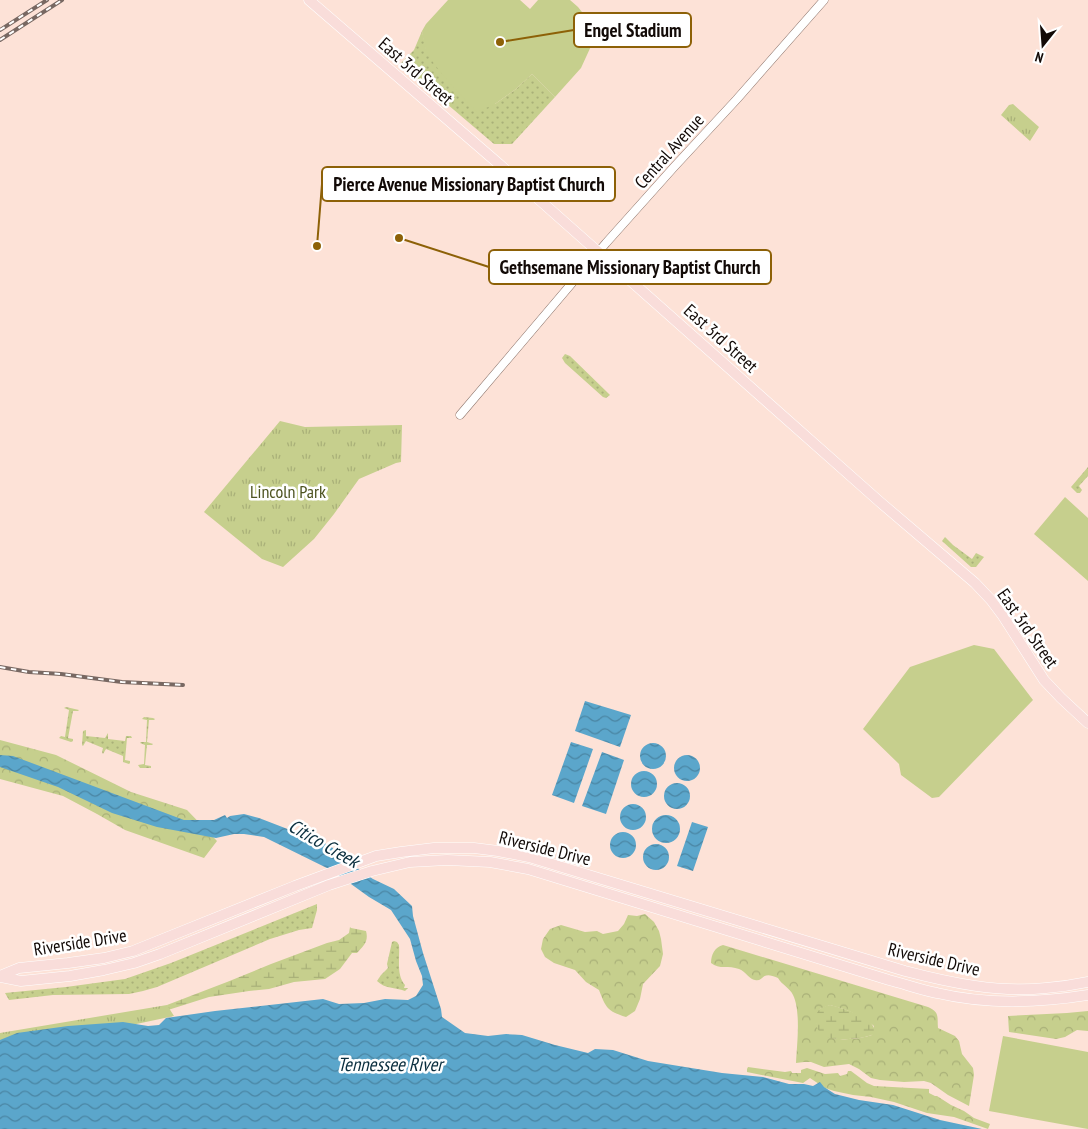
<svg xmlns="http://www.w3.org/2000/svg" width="1088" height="1129" font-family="'PT Sans Narrow',sans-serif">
<defs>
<pattern id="grass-dots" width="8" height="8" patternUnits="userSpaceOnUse" patternTransform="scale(1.25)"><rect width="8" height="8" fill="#c6cf8d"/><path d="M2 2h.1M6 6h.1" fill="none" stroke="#a9b078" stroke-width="1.8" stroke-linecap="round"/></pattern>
<pattern id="forest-crowns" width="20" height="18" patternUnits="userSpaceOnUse" patternTransform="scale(1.25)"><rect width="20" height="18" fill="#c6cf8d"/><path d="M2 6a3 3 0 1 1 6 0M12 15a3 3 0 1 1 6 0" fill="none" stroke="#a9b078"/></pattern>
<pattern id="wetland-marsh" width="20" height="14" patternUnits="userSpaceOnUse" patternTransform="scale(1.25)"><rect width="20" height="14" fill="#c6cf8d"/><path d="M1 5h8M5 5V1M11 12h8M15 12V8" fill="none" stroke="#a9b078"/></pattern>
<pattern id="park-tufts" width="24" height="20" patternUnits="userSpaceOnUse" patternTransform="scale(1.25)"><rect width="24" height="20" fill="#c6cf8d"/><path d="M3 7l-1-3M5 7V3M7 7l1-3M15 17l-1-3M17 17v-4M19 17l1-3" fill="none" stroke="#a9b078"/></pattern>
<pattern id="water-waves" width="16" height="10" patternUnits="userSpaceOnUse" patternTransform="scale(1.25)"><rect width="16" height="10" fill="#5ba6cb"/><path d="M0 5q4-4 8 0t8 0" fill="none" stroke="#4a85a3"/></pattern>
</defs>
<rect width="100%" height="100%" fill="#fde2d7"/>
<path fill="url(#grass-dots)" d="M 422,31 L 426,49 L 495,104 L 516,89 L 532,74 L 555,97 L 512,144 L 494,144 L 400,64 L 414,50 Z
M 565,354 L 570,356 L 608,393 L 610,395 L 606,398 L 603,397 L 565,363 L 562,358 Z
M 1088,467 L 1088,476 L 1079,486 L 1082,490 L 1080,493 L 1077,493 L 1071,487 Z
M 945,537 L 953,545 L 972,559 L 976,553 L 984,557 L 976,567 L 971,567 L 942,541 Z
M 66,707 L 79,710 L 78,711 L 73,711 L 68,738 L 73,739 L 73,741 L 71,742 L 59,738 L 61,736 L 65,737 L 69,710 L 64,708 Z
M 144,717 L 153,718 L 155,719 L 154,720 L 149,720 L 147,742 L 153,744 L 152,745 L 147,745 L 145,765 L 151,766 L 151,768 L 140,768 L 138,765 L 144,764 L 145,745 L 140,743 L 141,742 L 146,742 L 147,720 L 142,719 Z
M 86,730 L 86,736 L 105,738 L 108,733 L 108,739 L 125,741 L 126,736 L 131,736 L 132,738 L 127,738 L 125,760 L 130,761 L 130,763 L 129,764 L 123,762 L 123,756 L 106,749 L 103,754 L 102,752 L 103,748 L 86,741 L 83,746 L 82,745 L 83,731 Z
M 317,904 L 317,910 L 312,928 L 299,930 L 270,939 L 157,987 L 143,991 L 129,994 L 53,995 L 9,1000 L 5,993 L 66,987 L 125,979 L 171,963 Z
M 394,941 L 397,942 L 399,945 C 400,959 396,975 405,985 L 404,988 L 408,988 L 405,991 C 395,987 385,989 377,981 L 381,975 L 388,968 L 387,964 L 392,942 Z"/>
<path fill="url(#forest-crowns)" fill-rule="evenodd" d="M 0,740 L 56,755 L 131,792 L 187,810 L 217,841 L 204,858 L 125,830 L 97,814 L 63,796 L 0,779 Z
M 645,914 L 654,922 L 659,931 L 661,939 L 663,954 L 660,966 L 643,984 L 640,999 L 635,1011 L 626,1017 C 607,1011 606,1008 599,990 L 586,982 L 575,970 L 554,963 L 545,957 L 541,949 L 543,939 L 550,929 L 561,925 L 585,932 L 597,931 L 603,934 L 618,931 L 624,924 L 628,915 L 637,916 Z
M 723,945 L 928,1007 C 940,1012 937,1017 938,1028 L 955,1036 L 959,1041 L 962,1054 L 973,1068 L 974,1075 L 969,1106 L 948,1095 L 931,1083 L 924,1081 L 904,1082 L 880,1080 L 871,1078 L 859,1069 L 849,1064 L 824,1067 L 811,1062 L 804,1062 L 796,1063 C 797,1044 801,1011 793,995 C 790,988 782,985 778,978 C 761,970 764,982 755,980 C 750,980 745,971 739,969 C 729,965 719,970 711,963 C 711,954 715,947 723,945 ZM 830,1005 C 846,1009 861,1015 874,1026 L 872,1035 C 851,1042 804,1044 820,1009 Z
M 1088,1011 L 1088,1031 L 1077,1030 L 1065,1037 L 1056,1039 L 1009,1032 L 1008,1016 L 1067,1013 Z
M 748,1067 L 785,1072 L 791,1071 L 792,1073 L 801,1073 L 801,1070 L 807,1068 L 825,1074 L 838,1073 L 840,1076 L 847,1074 L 848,1071 L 851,1071 L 867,1083 L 874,1086 L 929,1089 L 929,1093 L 935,1096 L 937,1096 L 951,1105 L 964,1111 L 974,1118 L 990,1124 L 988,1129 L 954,1117 L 927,1113 L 894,1102 L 871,1097 L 853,1095 L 834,1091 L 825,1088 L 810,1078 L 803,1083 L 772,1077 L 747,1072 L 747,1069 Z"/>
<path fill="url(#wetland-marsh)" d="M 350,927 L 351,928 L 366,931 C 369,942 363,946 357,953 L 352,953 L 340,969 L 325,979 L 294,982 L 269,989 L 249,991 L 209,997 L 168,1010 L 167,1005 L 227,982 L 271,964 L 327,943 L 339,940 L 349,933 Z
M 830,1005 C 842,1008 879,1018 874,1034 C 864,1039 833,1042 823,1035 C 816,1031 813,1016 819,1010 C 822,1007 826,1006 830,1005 Z"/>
<path fill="url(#park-tufts)" d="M 1013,104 L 1039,127 L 1030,141 L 1001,115 L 1009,105 Z
M 280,421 L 305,427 L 402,425 L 401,462 L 396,463 L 359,479 L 334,514 L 314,539 L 283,567 L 262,559 L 204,512 Z
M 167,1005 L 174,1016 L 0,1053 L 0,1033 Z"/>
<path fill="#c6cf8d" d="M 448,0 L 520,0 L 530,9 L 538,0 L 570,0 L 578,7 L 600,35 L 592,44 L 581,68 L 555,97 L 532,74 L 516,89 L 495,104 L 477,112 C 462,95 435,70 426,50 C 424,45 423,37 422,31 L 426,24 Z
M 1065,497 L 1088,518 L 1088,581 L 1034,534 Z
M 974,645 L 994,649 L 1033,700 L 939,797 L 932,798 L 901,775 L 899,764 L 863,729 L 910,667 Z
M 1003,1036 L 1088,1052 L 1088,1129 L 989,1111 Z"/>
<path fill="url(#water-waves)" d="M 585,701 L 631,715 L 620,747 L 575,731 Z
M 571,742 L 593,749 L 574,803 L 552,795 Z
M640 756a13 13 0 1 1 26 0a13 13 0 1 1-26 0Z
M 602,752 L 624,760 L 606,814 L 582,806 Z
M 0,755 L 13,756 L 184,820 L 214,820 L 225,815 L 227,818 L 230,816 L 244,814 L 259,818 L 329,845 L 364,873 L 373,879 L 394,889 L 412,906 L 413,916 L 423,953 L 441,1009 L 442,1017 L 465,1033 L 488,1036 L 506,1034 L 522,1035 L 555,1045 L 588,1053 L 595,1049 L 613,1050 L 648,1061 L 722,1073 L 763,1077 L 789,1084 L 804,1084 L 813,1086 L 820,1082 L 824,1087 L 835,1094 L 859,1100 L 893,1105 L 940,1120 L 982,1129 L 0,1129 L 0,1040 L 17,1033 L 68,1026 L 123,1022 L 148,1026 L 159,1025 L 166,1018 L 215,1011 L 323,999 L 339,1004 L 364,1003 L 385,999 L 408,1000 L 416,996 L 423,985 L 422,976 L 416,961 L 410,939 L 391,910 L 369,897 L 333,871 L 264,837 L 244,834 L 234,834 L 216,838 L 157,827 L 112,813 L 58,787 L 0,767 Z
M674 768a13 13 0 1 1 26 0a13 13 0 1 1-26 0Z
M631 784a13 13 0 1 1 26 0a13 13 0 1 1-26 0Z
M664 796a13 13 0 1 1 26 0a13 13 0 1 1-26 0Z
M620 817a13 13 0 1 1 26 0a13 13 0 1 1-26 0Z
M652 829a14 14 0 1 1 28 0a14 14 0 1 1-28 0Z
M 692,822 L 708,827 L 693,871 L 677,866 Z
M610 845a13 13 0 1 1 26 0a13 13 0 1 1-26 0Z
M643 857a13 13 0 1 1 26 0a13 13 0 1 1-26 0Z"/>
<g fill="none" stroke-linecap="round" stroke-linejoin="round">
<defs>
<path id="minor" d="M 460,415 L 606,243 L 674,167 L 737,99 L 824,0"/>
<path id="major" d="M 309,0 L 499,164 L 880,502 L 975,583 L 991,600 L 1003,616 L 1044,680 L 1061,698 L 1088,723
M 0,976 L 19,968 L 68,963 L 104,958 L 133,951 L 295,886 L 376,856 L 401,852 L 434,848 L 474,848 L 498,851 L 529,857 L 905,971 C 951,983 999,993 1046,988 C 1060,987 1074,985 1088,982
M 0,977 L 21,981 L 70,976 L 104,970 L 134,963 L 160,954 L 329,885 L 372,871 L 410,862 L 447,860 L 490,862 L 528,869 L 889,980 C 905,984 921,990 937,993 C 987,1005 1038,1003 1088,995"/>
</defs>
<use href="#minor" stroke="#8c746b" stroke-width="9"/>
<use href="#major" stroke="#fff" stroke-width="11"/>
<use href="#minor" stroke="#fff" stroke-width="8"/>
<use href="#major" stroke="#f9ddda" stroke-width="10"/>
<defs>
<path id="rail" d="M 0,30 L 47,0
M 0,40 L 62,0
M 0,667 L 29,672 L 61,674 L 122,682 L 183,685"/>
</defs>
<use href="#rail" stroke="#786862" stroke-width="4"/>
<use href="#rail" stroke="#fff" stroke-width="2" stroke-dasharray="5.5" stroke-linecap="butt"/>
</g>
<g text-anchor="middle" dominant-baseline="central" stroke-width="5" stroke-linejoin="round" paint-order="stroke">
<g font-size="18" fill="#120a07" stroke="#fff">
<text transform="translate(416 71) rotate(41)">East 3rd Street</text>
<text transform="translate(669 151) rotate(-48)">Central Avenue</text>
<text transform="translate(721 338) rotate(42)">East 3rd Street</text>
<text transform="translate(1028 628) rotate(55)">East 3rd Street</text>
<text transform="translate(545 848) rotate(14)">Riverside Drive</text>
<text transform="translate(80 942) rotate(-9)">Riverside Drive</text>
<text transform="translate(934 959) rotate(13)">Riverside Drive</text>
</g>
<g font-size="18" fill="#4d531f" stroke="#fff">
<text x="288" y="491">Lincoln Park</text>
</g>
<g font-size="19" font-style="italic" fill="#0a2e3e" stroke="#fff">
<text transform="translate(324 843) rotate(30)">Citico Creek</text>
<text x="390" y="1064">Tennessee River</text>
</g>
</g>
<path fill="none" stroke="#8d6107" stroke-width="2" d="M500 42L574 30M317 246L322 184M399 238L489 267"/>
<g fill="#8d6107" stroke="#fff" stroke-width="2">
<circle cx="500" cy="42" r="5"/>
<circle cx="317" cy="246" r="5"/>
<circle cx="399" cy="238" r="5"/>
</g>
<g fill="#fff" stroke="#8d6107" stroke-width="2">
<rect x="574" y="13" width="117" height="34" rx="5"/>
<rect x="322" y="167" width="293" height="34" rx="5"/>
<rect x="489" y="250" width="282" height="34" rx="5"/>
</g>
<g font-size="19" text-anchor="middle" font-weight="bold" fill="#120a07">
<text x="633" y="37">Engel Stadium</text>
<text x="469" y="191">Pierce Avenue Missionary Baptist Church</text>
<text x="630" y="274">Gethsemane Missionary Baptist Church</text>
</g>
<g transform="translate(1043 45) rotate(197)" stroke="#ffffff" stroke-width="4" paint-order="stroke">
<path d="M0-4L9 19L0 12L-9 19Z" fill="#120a07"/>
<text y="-8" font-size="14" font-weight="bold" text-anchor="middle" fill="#120a07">N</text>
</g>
</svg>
